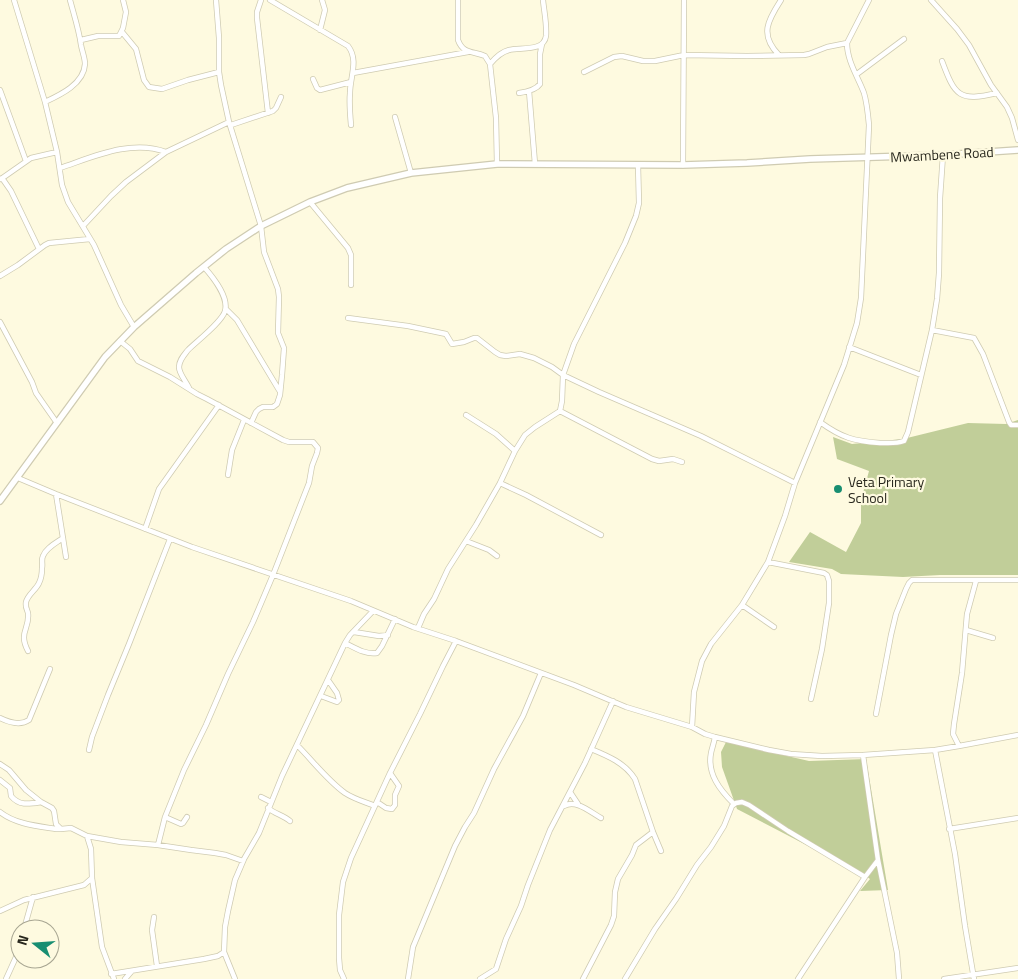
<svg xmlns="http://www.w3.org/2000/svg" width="1018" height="979" font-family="'Titillium Web',sans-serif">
<rect width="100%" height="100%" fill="#fefae0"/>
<path fill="#c1ce99" d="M 1018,420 L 1018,575 L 940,575 L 903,577 L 841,574 L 832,569 L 789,562 L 810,532 L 846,552 L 861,523 L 861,500 L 869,471 L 837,459 L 833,437 L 852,444 L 903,439 L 968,423 L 1006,424 Z
M 726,742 L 809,761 L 866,759 L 888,890 L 860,891 L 870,879 L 866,876 L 737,809 L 722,767 L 721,752 Z"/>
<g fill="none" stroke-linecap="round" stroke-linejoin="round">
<defs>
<path id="minor" d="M 14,0 L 45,102 L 57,152 L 62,185 L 68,202 L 94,245 L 121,305 L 134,327
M 216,0 L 219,38 L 219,72 L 221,85 L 229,122 L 261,226 L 264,252 L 278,289 L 279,297 L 278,333 L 284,348 L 282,375 L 280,395 L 277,404 L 273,407 L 263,407 L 259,409 L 256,412 L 251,423
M 261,0 L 257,12 L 257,18 L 268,113
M 270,0 L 348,46 C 359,60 350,77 350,93 C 349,103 350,114 351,125
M 458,0 L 458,40 C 463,54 473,51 485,56 L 490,64 L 496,118 L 497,164
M 931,0 L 957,29 L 969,45 L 991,85 L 1007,107 L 1012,118 L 1018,140
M 320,30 L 325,10 L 322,0
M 122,32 L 136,49 L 144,80 L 149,87 L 162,89 L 188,80 L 219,72
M 81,40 L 98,36 L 119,36 L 123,28 L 126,12 L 123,0
M 779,55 C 759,35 768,20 781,0
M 942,61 C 955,96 959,102 997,93
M 490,64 C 495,58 501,52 509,50 C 520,47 544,52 546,36 C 547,24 544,11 543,0
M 584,72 L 614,57 L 622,56 L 643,61 L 655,61 L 684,55 L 747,56 L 804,55 L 809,54 L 827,47 L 847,43
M 353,73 L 468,52
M 857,74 L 904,39
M 313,79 L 317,88 L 320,90 L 351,82
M 0,90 L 26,161
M 529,91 L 535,164
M 519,93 C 526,92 536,90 540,84 L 540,54 L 542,44
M 45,102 C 60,95 84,84 85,64 C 85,58 82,51 81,45 C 79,30 74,15 70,0
M 395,117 L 411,173
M 231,125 L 273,111 L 276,108 L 281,97
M 683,165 L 684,0
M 60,168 C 93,157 131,139 166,152
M 2,178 L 11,191 L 39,249
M 1,179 L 31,158 L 57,152
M 310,202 L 348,248 L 351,255 L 351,285
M 83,226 L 111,196 L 126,182 L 166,152 L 229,122
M 0,276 L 18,265 L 45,245 L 49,243 L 90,239
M 226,309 L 237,320 L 279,390
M 348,318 L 408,326 L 446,334 L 452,344 L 464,342 L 474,338 L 477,338 L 495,352 L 500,355 L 506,356 L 520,354 L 534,358 L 552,367 L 563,375 L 599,392 L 701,436 L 795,483
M 0,322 L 32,382 L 36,393 L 57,423
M 932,330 L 974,338 L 983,354 L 1009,422 L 1011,425 L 1018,425
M 120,341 L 130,349 L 138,361 L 170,377 L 197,394 L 207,399 L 283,440 L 289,442 L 313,442 L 318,448 L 317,453 L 312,466 L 309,483 L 273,575 L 253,622 L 228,674 L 206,725 L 184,770 L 165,817 L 158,845
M 849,347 L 921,375
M 189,388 C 186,381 179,374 179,367 C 179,360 184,355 188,350 C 197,341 222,322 225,311 C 229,297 212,276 204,267
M 560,411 L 652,459 L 659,461 L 673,459 L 682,462
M 466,415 L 496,434 L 515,451
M 820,422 C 842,438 854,441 880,443 C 889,443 896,444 904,441 L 908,432 L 932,330 L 937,299 L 939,273 L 940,198 L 943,155
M 228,475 L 232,450 L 244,420
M 18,478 L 56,494 L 192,547 L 351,601 L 413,627 L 456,641 L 574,685 L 626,707 L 692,727 L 705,734 L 715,737 L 769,750 L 791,754 L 822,756 L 863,755 L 935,750 L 959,746 L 1018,735
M 500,483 L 526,495 L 601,535
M 56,494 L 66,557
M 145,529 L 159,489 L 219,405
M 466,541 L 489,550 L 497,556
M 768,562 L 824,573 L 827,575 L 829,581 L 829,603 L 822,649 L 811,699
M 742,605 L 774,627
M 418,628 L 424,614 L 434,599 L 448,569 L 476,525 L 500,483 L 515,451 L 525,435 L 535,427 L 560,411 L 562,401 L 563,375 L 574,344 L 625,243 L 636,216 L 639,203 L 638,165
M 966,630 L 993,638
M 354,632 L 379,636 L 388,635
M 345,643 C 355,648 366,655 377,653 L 382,646 L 395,619
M 28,651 C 18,632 30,629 28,613 C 27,609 25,607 26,602 C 28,594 36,590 39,583 C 41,579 42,573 42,568 C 43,564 41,560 43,556 C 46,548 56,543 63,538
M 321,696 L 337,702 L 339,700 L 337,693 L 328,680
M 876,714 L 891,635 L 896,614 L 906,589 L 909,583 L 912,580 L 1018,580
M 0,718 C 10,723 20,726 29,720 L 50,669
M 692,727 L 694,692 L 702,661 L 711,644 L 742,605 L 768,562 L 785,516 L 795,483 L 844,365 L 857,323 L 861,298 L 869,125 C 868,114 867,103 864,93 C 858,77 847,61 847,43 L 869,0
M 715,737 C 714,743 712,748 711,753 C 707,774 720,790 734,804
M 297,745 C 313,761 327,780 345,793 C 354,799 365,802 375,806
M 959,746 L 953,734 L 954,724 L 962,673 L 967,614 L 976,581
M 591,749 C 608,756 625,763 635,779 L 653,832 L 661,851
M 89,750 L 92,737 L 108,695 L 129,644 L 170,539
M 935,750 L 955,854 L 965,926 L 974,979
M 863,755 L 878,860 L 897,953 L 899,979
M 0,764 L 9,770 L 26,790 L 41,802 L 52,808 L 54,811 L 56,824 L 61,829 L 71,828 L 87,836 L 121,842 L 158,845 L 191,850 L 215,853 L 226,855 L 243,861
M 0,780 L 10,788 L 11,796 C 19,806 29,804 41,802
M 570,792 L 578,804
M 261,797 L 271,802
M 377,802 L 386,808 L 392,809 L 395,805 L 395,795 L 399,786 L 390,773
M 564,806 C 576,799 590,812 601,818
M 268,808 C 275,814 283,815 290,821
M 0,812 C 15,824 37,826 56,829 L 61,829
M 165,817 L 181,824 L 183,823 L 187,817
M 949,829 L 1018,818
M 87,836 L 91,849 L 92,878 L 102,947 L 114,979
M 0,911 L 24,900 L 84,885 L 92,878
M 154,917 L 152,930 L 157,966
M 24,929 L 33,897
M 111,974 L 204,959 L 218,956 L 224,952
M 6,979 L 16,957 L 20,945
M 125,979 L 131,972
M 235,979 L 224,952 L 225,927 L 228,911 L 235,880 L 244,859 L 259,833 L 282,776 L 345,643 L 350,635 L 373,611
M 344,979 L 340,970 L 339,958 L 339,915 L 343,882 L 351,858 L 390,773 L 420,714 L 443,666 L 456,641
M 408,979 L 413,947 L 455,846 L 465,827 L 474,813 L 494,769 L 523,716 L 541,673
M 480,979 L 496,969 L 506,939 L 521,906 L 528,885 L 550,830 L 585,763 L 613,701
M 583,979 L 611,925 L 614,916 L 615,892 L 618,879 L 632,855 L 636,845 L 653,832
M 625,979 L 655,929 L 676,899 L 697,865 L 711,847 L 724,826 L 732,806 L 736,803 L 742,802 L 749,805 L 788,831 L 865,877
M 798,979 L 865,877 L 878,860
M 944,979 L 1018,968"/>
<path id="tertiary" d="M 0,501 L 105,357 L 134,327 L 196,273 L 226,249 L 261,226 L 310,202 L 347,188 L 411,173 L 497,164 L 683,165 L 747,163 L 810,159 L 943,155 L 1018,150"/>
</defs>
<use href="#minor" stroke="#cfcbb2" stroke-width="6"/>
<use href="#tertiary" stroke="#cfcbb2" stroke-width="8"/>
<use href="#minor" stroke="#fff" stroke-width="4.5"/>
<use href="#tertiary" stroke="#fff" stroke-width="5.5"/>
</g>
<circle fill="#188e71" stroke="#fefae0" stroke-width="2" cx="838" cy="489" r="5"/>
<g text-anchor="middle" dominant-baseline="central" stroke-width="4.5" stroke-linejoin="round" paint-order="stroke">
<g font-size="14" fill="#28271d" stroke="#fefae0">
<text transform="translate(942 154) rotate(-3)">Mwambene Road</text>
</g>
<g font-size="14" fill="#28271d" stroke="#fefae0" text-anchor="start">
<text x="848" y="481">Veta Primary<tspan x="848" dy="16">School</tspan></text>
</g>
</g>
<g transform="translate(35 944) rotate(287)"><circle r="24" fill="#fefae0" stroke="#a8a692"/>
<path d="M0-4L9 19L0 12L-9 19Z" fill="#188e71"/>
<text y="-8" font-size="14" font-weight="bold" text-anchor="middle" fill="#28271d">N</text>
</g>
</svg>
